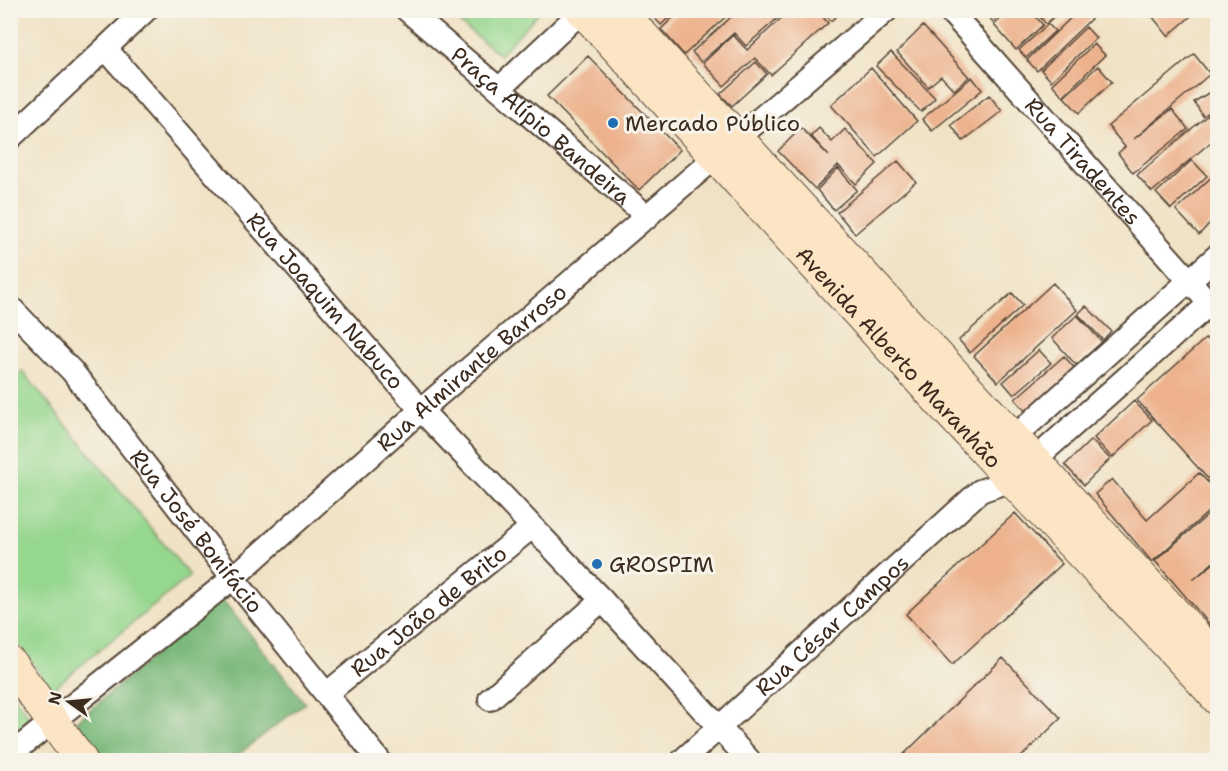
<svg xmlns="http://www.w3.org/2000/svg" width="1228" height="771" font-family="'Shantell Sans',sans-serif">
<rect width="100%" height="100%" fill="#f7f3e8"/>
<filter id="ink" filterUnits="userSpaceOnUse"><feTurbulence type="fractalNoise" baseFrequency=".0167" numOctaves="2"/><feDisplacementMap in="SourceGraphic" scale="12" xChannelSelector="R" yChannelSelector="G"/><feConvolveMatrix kernelMatrix="1 2 1 2 8 2 1 2 1" color-interpolation-filters="sRGB"/></filter>
<filter id="wash" filterUnits="userSpaceOnUse"><feTurbulence type="fractalNoise" baseFrequency=".008" numOctaves="4" result="noise"/><feDisplacementMap in="SourceGraphic" scale="24" xChannelSelector="R" yChannelSelector="G"/><feGaussianBlur stdDeviation="1.35" result="paint"/><feColorMatrix in="noise" values="0 0 0 0 0 0 0 0 0 0 0 0 0 0 0 0 0 1.4 0 .05"/><feComposite in="paint" operator="in"/></filter>
<g filter="url(#wash)">
<rect width="100%" height="100%" fill="#f0e2c5"/>
<path fill="#95d78e" stroke="#688056" stroke-width="1.5" d="M 445,11 L 540,11 L 500,55 Z
M 22,371 L 190,576 L 52,689 L 11,634 L 10,384 Z
M 10,691 L 35,725 L 10,745 Z"/>
<path fill="#78b879" stroke="#5a714c" stroke-width="1.5" d="M 221,598 L 305,703 L 231,760 L 105,760 L 77,721 Z"/>
<g id="blocks">
<path fill="#edb28d" d="M 647,10 L 677,10 L 661,25 Z
M 681,10 L 733,10 L 684,55 L 661,29 Z
M 739,10 L 774,10 L 779,17 L 746,46 L 734,33 L 701,62 L 692,52 Z
M 790,10 L 817,10 L 828,23 L 771,75 L 755,58 L 724,86 L 703,63 L 733,35 L 747,50 Z
M 822,10 L 843,10 L 831,21 Z
M 983,10 L 1006,10 L 993,22 Z
M 1011,10 L 1030,10 L 1043,25 L 1016,50 L 994,25 Z
M 1034,10 L 1061,10 L 1046,24 Z
M 1079,10 L 1086,10 L 1093,17 L 1037,71 L 1027,60 Z
M 1149,10 L 1198,10 L 1168,36 L 1148,11 Z
M 1048,24 L 1055,31 L 1026,58 L 1019,50 Z
M 923,26 L 969,77 L 954,90 L 941,76 L 928,87 L 897,52 Z
M 1086,27 L 1096,38 L 1051,81 L 1041,70 Z
M 1094,44 L 1105,55 L 1063,96 L 1052,84 Z
M 891,52 L 935,98 L 921,112 L 876,66 Z
M 1194,54 L 1210,74 L 1134,139 L 1172,109 L 1188,129 L 1133,173 L 1118,153 L 1125,147 L 1108,126 Z
M 588,56 L 680,150 L 639,190 L 547,96 Z
M 756,62 L 767,74 L 732,106 L 720,94 Z
M 1098,66 L 1112,82 L 1079,113 L 1064,97 Z
M 871,68 L 917,121 L 877,157 L 831,105 Z
M 972,77 L 982,90 L 932,131 L 922,119 Z
M 1213,90 L 1218,97 L 1218,106 L 1203,116 L 1194,102 Z
M 989,95 L 1002,111 L 963,141 L 951,125 Z
M 1209,114 L 1218,124 L 1218,136 L 1152,192 L 1137,175 Z
M 801,128 L 829,156 L 811,136 L 819,128 L 832,142 L 845,129 L 877,164 L 856,184 L 838,165 L 815,189 L 778,151 Z
M 1192,160 L 1207,176 L 1171,209 L 1156,193 Z
M 898,161 L 916,182 L 855,234 L 837,212 Z
M 838,168 L 857,190 L 834,210 L 817,190 Z
M 1218,171 L 1218,214 L 1199,235 L 1176,210 Z
M 1053,283 L 1077,310 L 998,382 L 974,356 Z
M 1012,293 L 1023,305 L 970,353 L 959,340 Z
M 1086,306 L 1111,331 L 1103,340 L 1078,314 Z
M 1077,315 L 1102,342 L 1076,365 L 1052,338 Z
M 1206,338 L 1218,351 L 1218,490 L 1137,400 Z
M 1039,350 L 1051,363 L 1014,395 L 1003,382 Z
M 1064,356 L 1077,371 L 1028,414 L 1015,399 Z
M 1134,401 L 1152,420 L 1112,458 L 1094,438 Z
M 1091,440 L 1110,459 L 1084,485 L 1065,465 Z
M 1199,473 L 1218,493 L 1218,503 L 1152,562 L 1095,494 L 1112,479 L 1147,520 Z
M 1218,506 L 1218,558 L 1193,580 L 1218,560 L 1218,634 L 1155,561 Z
M 1015,513 L 1062,564 L 952,665 L 906,614 Z
M 1003,658 L 1061,718 L 1018,760 L 898,760 Z"/>
</g>
</g>
<g filter="url(#ink)">
<use href="#blocks" fill-opacity="0" stroke="#564637" stroke-width="1.5"/>
<g fill="none" stroke-linecap="round" stroke-linejoin="round">
<defs>
<g id="street">
<path id="s1" d="M 407,10 L 648,217"/>
<path id="s2" d="M 949,10 L 1218,313"/>
<path id="s3" d="M 106,49 L 421,410 L 602,600 L 749,760"/>
<path d="M 500,88 L 583,10"/>
<path d="M 10,138 L 146,10"/>
<path id="s4" d="M 10,307 L 72,371 L 233,578 L 379,760"/>
<path d="M 1002,448 L 1218,255"/>
<path id="s5" d="M 326,694 L 532,527"/>
<path d="M 490,699 L 602,600"/>
<path id="s6" d="M 10,755 L 233,578 L 421,410 L 887,10"/>
<path id="s7" d="M 683,760 L 980,491 L 1012,480 L 1218,296"/>
</g>
<g id="secondary">
<path id="s8" d="M 582,10 C 718,158 852,308 989,455 C 1064,538 1143,616 1218,699"/>
<path d="M 619,10 L 1218,660"/>
<path d="M 10,663 L 81,760"/>
</g>
</defs>
<use href="#street" stroke="#564637" stroke-width="26"/>
<use href="#secondary" stroke="#564637" stroke-width="34"/>
<use href="#street" stroke="#fff" stroke-width="22"/>
<use href="#secondary" stroke="#fce5c4" stroke-width="32"/>
</g>
</g>
<g fill="#1f6fb2" stroke="#f7f3e8" stroke-width="2">
<circle cx="613" cy="123" r="6"/>
<circle cx="597" cy="564" r="6"/>
</g>
<g text-anchor="middle" dominant-baseline="central" stroke-width="6" stroke-linejoin="round" paint-order="stroke">
<g font-size="22" fill="#3b2a1e" stroke="#f7f3e8" text-anchor="start">
<text x="625" y="123">Mercado Público</text>
<text x="609" y="564">GROSPIM</text>
</g>
<g font-size="22" fill="#3b2a1e" stroke="#f7f3e8">
<text stroke="none"><textPath href="#s1" startOffset="177">Praça Alípio Bandeira</textPath></text>
<text stroke="none"><textPath href="#s2" startOffset="202">Rua Tiradentes</textPath></text>
<text stroke="none"><textPath href="#s3" startOffset="334">Rua Joaquim Nabuco</textPath></text>
<text stroke="none"><textPath href="#s8" startOffset="470">Avenida Alberto Maranhão</textPath></text>
<text stroke="none"><textPath href="#s6" startOffset="603">Rua Almirante Barroso</textPath></text>
<text stroke="none"><textPath href="#s4" startOffset="292">Rua José Bonifácio</textPath></text>
<text stroke="none"><textPath href="#s5" startOffset="132">Rua João de Brito</textPath></text>
<text stroke="none"><textPath href="#s7" startOffset="201">Rua César Campos</textPath></text>
</g>
</g>
<rect width="1228" height="771" fill="none" stroke="#f7f3e8" stroke-width="36"/>
<g transform="translate(69 702) rotate(285)" stroke="#f7f3e8" stroke-width="4.5" paint-order="stroke">
<path d="M0-4.5L10 22L0 15L-10 22Z" fill="#3b2a1e"/>
<text y="-9" font-size="16" font-weight="bold" text-anchor="middle" fill="#3b2a1e">N</text>
</g>
</svg>
